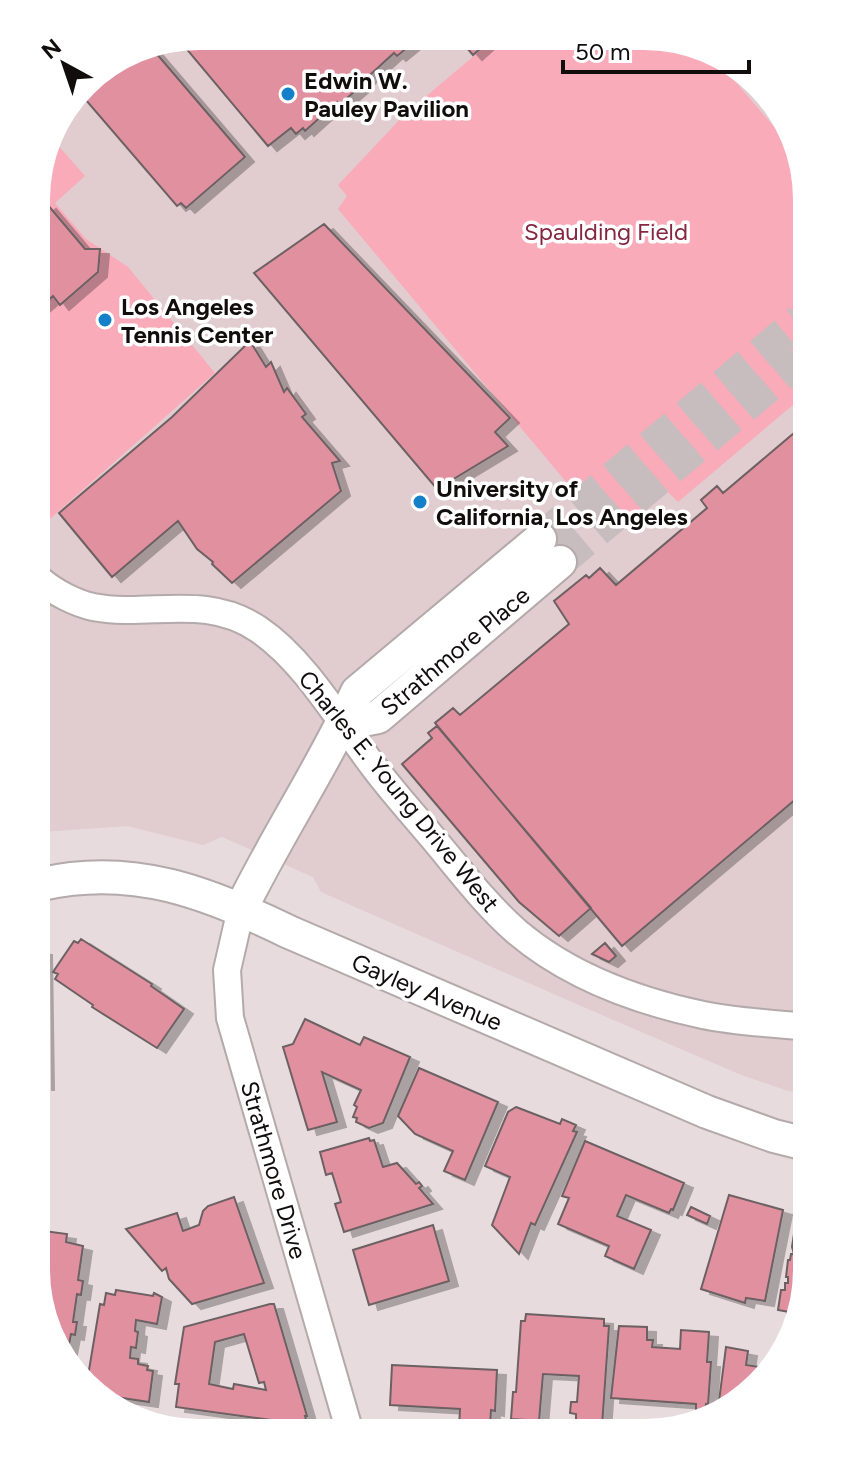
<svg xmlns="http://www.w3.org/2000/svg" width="843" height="1469" font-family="Figtree,sans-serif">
<defs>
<filter id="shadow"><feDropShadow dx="9" dy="5" stdDeviation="0" flood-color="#0004"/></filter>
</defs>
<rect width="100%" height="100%" fill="#e7dbdd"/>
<path fill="#e1cccf" d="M 199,36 L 676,39 L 751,76 L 798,146 L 805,1094 L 785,1090 L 739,1074 L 574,1003 L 321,892 L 313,877 L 222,837 L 203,845 L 127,826 L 42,832 L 37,178 L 53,126 L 91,77 L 137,48 Z"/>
<path fill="#f9abb9" d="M 495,38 L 676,39 L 716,59 L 798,155 L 800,399 L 678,502 L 668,492 L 613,538 L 338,209 L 347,196 L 338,185 L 404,115 Z
M 50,136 L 85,176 L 55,203 L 86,239 L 128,267 L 215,373 L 51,518 L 40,520 L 37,179 Z"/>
<path fill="#e1909f" stroke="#6c6163" stroke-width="2" fill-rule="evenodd" filter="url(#shadow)" d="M 199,36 L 418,37 L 419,38 L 397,56 L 394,53 L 359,85 L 361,86 L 339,105 L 337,102 L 305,131 L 303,128 L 296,134 L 291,128 L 268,146 L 179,40 Z
M 463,38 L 492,38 L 473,55 L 460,40 Z
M 150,46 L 245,157 L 186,208 L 181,203 L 177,206 L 79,92 L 91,77 L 137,48 Z
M 47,204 L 85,249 L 100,249 L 98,272 L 60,305 L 53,296 L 38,309 L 38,212 Z
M 324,224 L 510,418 L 495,432 L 508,446 L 437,489 L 254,273 Z
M 250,341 L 266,367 L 271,362 L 284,392 L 287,388 L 306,414 L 302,417 L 340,461 L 332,463 L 341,491 L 232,583 L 212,564 L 213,562 L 197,549 L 178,521 L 112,577 L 59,513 L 172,417 Z
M 800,428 L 803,793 L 622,946 L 435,723 L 453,708 L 460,715 L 569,624 L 554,601 L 586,575 L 589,578 L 600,568 L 616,585 L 707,508 L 701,500 L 717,486 L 723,493 Z
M 437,726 L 591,908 L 559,936 L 519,902 L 402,764 L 432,738 L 428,733 Z
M 81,939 L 152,984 L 151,986 L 184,1009 L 157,1048 L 92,1007 L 93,1005 L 55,979 L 58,974 L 53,972 L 74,941 L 78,943 Z
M 605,943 L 616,956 L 609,962 L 592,954 Z
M 43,950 L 45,1085 L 43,1085 L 42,950 Z
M 305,1019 L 360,1045 L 364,1037 L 410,1057 L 383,1123 L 369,1128 L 356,1122 L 357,1118 L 353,1117 L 357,1107 L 354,1105 L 361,1090 L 322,1072 L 337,1122 L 308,1130 L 283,1047 L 293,1044 Z
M 419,1068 L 498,1102 L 465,1180 L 444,1171 L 453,1151 L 415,1134 L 398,1116 Z
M 516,1107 L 560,1124 L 562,1119 L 576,1125 L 573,1131 L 577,1132 L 535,1225 L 531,1223 L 519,1254 L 492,1225 L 510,1177 L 485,1166 L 508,1112 Z
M 369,1138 L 370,1141 L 374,1140 L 383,1167 L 397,1163 L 416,1184 L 419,1182 L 422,1186 L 419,1188 L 433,1204 L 344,1232 L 335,1204 L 341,1202 L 332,1173 L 326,1175 L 320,1152 Z
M 585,1141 L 684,1183 L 673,1210 L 671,1209 L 669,1213 L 626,1195 L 617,1216 L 651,1230 L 634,1269 L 605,1256 L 609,1246 L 558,1224 L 569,1198 L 562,1196 Z
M 729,1195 L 783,1210 L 765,1301 L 746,1298 L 745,1303 L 701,1289 Z
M 234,1197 L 264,1283 L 192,1304 L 169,1279 L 166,1268 L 162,1271 L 126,1229 L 177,1213 L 183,1231 L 199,1225 L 203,1211 L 208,1206 Z
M 691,1207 L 710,1216 L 707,1224 L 687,1215 Z
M 798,1208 L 806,1209 L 807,1281 L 795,1313 L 778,1310 L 781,1290 L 785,1290 L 785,1283 L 788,1283 L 788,1277 L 786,1277 L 788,1260 L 790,1260 L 791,1254 L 794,1254 L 792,1247 Z
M 433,1225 L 449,1281 L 369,1305 L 353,1250 Z
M 44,1231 L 67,1234 L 66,1242 L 83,1246 L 78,1280 L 83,1281 L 81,1295 L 77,1294 L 73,1322 L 77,1322 L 75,1335 L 71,1334 L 67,1355 L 45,1323 Z
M 116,1290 L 153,1296 L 154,1293 L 162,1297 L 157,1324 L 136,1320 L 135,1331 L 138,1332 L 136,1348 L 131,1347 L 130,1358 L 138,1359 L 138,1364 L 148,1366 L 147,1370 L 153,1371 L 149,1402 L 96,1394 L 87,1382 L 100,1304 L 104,1305 L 106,1293 L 115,1295 Z
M 270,1304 L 274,1304 L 307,1416 L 305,1416 L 306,1420 L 290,1425 L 278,1421 L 176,1407 L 179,1384 L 175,1384 L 184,1327 ZM 244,1334 L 259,1383 L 264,1382 L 266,1390 L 234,1384 L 233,1389 L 209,1384 L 215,1342 Z
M 526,1314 L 604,1319 L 604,1326 L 609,1326 L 602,1426 L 576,1426 L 576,1414 L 570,1413 L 571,1402 L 577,1402 L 579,1376 L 543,1374 L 539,1421 L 511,1419 L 513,1392 L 516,1392 L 521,1321 L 525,1321 Z
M 619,1326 L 647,1327 L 647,1340 L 653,1340 L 652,1347 L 680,1349 L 681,1330 L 709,1332 L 707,1362 L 711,1362 L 708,1405 L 706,1404 L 705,1411 L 696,1411 L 696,1404 L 611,1398 Z
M 726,1347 L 748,1351 L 746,1365 L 773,1369 L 718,1409 Z
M 392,1365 L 497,1370 L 495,1411 L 491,1410 L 490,1427 L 459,1428 L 460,1409 L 390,1405 Z"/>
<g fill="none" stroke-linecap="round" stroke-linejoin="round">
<path stroke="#c7bcbe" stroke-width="32" stroke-dasharray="32 16" stroke-linecap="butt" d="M 540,539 L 800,320
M 560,562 L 800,360"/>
<defs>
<path id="minor" d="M 40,580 C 54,592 75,603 93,607 C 149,618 205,593 258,629 C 304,660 338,719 371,763 C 390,789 412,813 432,837 C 459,869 485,904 517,932 C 569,976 637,1001 703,1015 C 736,1022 771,1023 805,1027
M 241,909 L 227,970 L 230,1018 L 349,1429"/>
<path id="tertiary" d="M 343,724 L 378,717 L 560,562
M 42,884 C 133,863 209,893 289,932 L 707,1112 L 774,1136 L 806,1144
M 241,909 C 277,835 323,767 357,692 L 540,539"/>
</defs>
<use href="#minor" stroke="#b4a9ab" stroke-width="30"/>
<use href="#tertiary" stroke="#b4a9ab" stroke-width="36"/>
<use href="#minor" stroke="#fff" stroke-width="26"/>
<use href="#tertiary" stroke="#fff" stroke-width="32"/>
</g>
<g fill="#1580ca" stroke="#fff" stroke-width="3">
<circle cx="288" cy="94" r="8"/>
<circle cx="105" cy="320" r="8"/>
<circle cx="420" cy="502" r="8"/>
</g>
<g text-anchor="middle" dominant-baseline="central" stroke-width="7" stroke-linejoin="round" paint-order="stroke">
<g font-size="24" font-weight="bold" fill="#110d0d" stroke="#fff" text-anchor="start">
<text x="304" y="80">Edwin W.<tspan x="304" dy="28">Pauley Pavilion</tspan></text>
<text x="121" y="306">Los Angeles<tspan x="121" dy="28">Tennis Center</tspan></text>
<text x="436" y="488">University of<tspan x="436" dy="28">California, Los Angeles</tspan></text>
</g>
<g font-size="24" fill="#852741" stroke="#fff">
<text x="606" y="231">Spaulding Field</text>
</g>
<g font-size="24" fill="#110d0d" stroke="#fff">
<text transform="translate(455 651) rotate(-40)">Strathmore Place</text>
<text transform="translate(399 791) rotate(51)">Charles E. Young Drive West</text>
<text transform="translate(427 992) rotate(23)">Gayley Avenue</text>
<text transform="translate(274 1170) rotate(74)">Strathmore Drive</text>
</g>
</g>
<path d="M0 0H843V1469H0ZM199 50H644A149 149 0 0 1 793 199V1270A149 149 0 0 1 644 1419H199A149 149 0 0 1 50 1270V199A149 149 0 0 1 199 50Z" fill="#fff" fill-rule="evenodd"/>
<g transform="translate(64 64) rotate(320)" stroke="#ffffff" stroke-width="6" paint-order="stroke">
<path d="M0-6L14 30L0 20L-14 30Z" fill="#110d0d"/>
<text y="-12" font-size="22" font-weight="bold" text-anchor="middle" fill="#110d0d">N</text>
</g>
<path d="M563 60v12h186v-12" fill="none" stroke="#110d0d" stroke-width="4"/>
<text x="575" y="60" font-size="24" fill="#110d0d" stroke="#ffffff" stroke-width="6" paint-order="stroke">50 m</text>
</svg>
